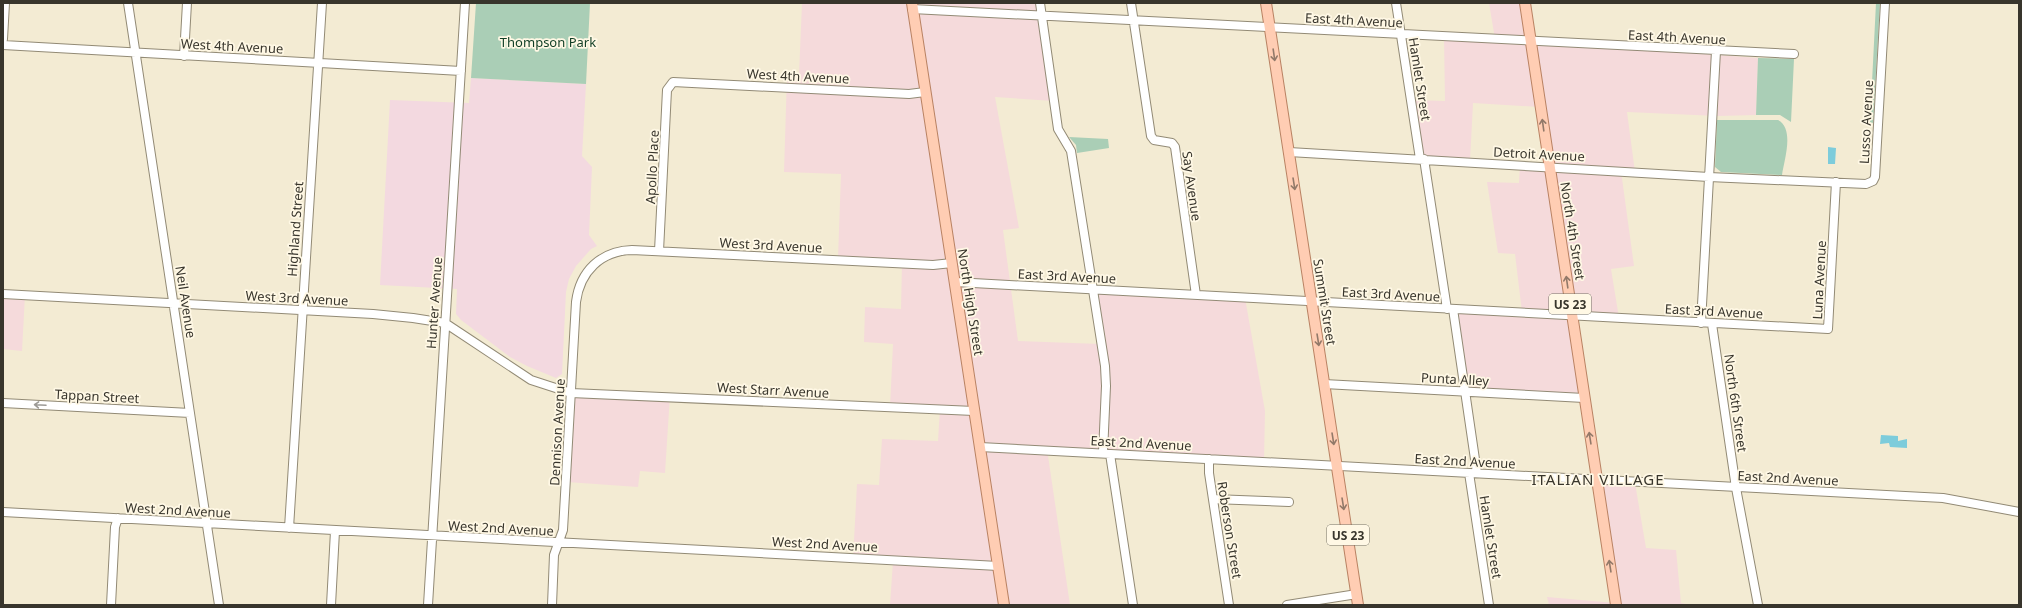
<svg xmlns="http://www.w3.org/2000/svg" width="2022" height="608" font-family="'Noto Sans',sans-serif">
<rect width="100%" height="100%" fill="#f3ebd3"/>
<path fill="#f5dadb" d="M 802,3 L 1038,3 L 1053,101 L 995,97 L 1019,228 L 1003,230 L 1018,341 L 1100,344 L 1094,288 L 1245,298 L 1265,411 L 1264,460 L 1047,449 L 1070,605 L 890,605 L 893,561 L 853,559 L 857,484 L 879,485 L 882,439 L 938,441 L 940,409 L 890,407 L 893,344 L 864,342 L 865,307 L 901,309 L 902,262 L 838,259 L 841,174 L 784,172 L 787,75 L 799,75 Z
M 1489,3 L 1524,3 L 1531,41 L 1758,58 L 1756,115 L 1718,116 L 1627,112 L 1635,172 L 1621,171 L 1634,266 L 1611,269 L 1619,318 L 1574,316 L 1586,398 L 1464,391 L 1452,308 L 1522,312 L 1515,254 L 1498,253 L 1487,182 L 1519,183 L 1520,164 L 1549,166 L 1539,107 L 1473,103 L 1470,160 L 1421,158 L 1412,100 L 1445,101 L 1444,37 L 1495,39 Z
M 3,294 L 25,295 L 22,351 L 3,349 Z
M 573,389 L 670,395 L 665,473 L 640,471 L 638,487 L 567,482 Z
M 1597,480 L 1635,483 L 1646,548 L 1676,550 L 1681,603 L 1691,605 L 1549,605 L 1547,597 L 1615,603 Z"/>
<path fill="#f3d9e0" d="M 471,78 L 586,84 L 582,156 L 592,167 L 589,235 L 597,246 L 591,249 L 576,266 L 569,279 L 566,292 L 562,374 L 556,378 L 527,366 L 510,357 L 461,320 L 456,314 L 457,289 L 380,285 L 390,100 L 469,103 Z"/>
<path fill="#aaceb6" d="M 476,3 L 590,3 L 586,84 L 471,78 Z
M 1876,3 L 1880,3 L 1873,123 L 1870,122 Z
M 1758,58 L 1794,59 L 1791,122 L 1780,115 L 1756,115 Z
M 1717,120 L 1778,120 C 1795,129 1784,160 1782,175 L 1721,172 L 1715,167 Z
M 1069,137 L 1108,139 L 1109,148 L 1077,153 L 1076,145 Z"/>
<path fill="#7dccdb" d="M 1828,147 L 1836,148 L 1835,164 L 1828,164 Z
M 1881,435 L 1898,436 L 1898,441 L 1907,439 L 1907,448 L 1890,447 L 1889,443 L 1880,444 Z"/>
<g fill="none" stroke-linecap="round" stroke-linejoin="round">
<defs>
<path id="minor" d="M 128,3 L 219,605
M 1040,3 L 1058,129 L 1071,151 L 1105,366 L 1106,386 L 1103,453
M 1131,3 L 1151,136 L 1154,140 L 1172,143 L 1175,147 L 1196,295
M 1396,3 L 1420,159
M 912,9 L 1794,54
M 3,39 L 5,3
M 3,45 L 461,71
M 184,56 L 187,3
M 1289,152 L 1709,177 L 1866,184 L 1873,181 L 1875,177 L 1885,3
M 1424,159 L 1447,309
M 659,251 L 667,90 L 673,82 L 909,94 L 925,92
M 955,282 L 1828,329 L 1836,182
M 3,294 L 373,314 L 413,318 L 445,323 L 531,380 L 571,393 L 974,411
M 1453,309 L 1477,473
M 1701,323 L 1716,51
M 1712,324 L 1736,488 L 1758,605
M 1324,384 L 1584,398
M 3,403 L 190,413
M 980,447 L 1943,498 L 2019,512
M 1110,454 L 1133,605
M 1209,459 L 1209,473 L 1229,605
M 1469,473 L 1489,605
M 1213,499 L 1289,502
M 3,512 L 998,566
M 289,528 L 322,3
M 111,605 L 115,527 L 118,518
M 331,605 L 335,531
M 428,605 L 465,3
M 552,605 L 554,555 L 563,530 L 576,302 C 580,271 601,251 632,250 L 933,265 L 952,263
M 1287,605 L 1357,594"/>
<path id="major" d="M 912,3 L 1004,605
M 1266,3 L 1358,605
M 1525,3 L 1616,605"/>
</defs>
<use href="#minor" stroke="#928a75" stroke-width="10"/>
<use href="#major" stroke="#b98263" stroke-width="12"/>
<use href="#minor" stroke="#fff" stroke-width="8"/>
<use href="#major" stroke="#ffcdb3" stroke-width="10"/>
</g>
<defs><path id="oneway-shaft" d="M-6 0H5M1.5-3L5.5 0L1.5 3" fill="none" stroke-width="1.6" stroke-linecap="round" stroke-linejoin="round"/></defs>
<g stroke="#927969">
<use href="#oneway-shaft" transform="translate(1274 55) rotate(82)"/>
<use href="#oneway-shaft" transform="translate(1543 125) rotate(-98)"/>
<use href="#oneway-shaft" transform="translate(1294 184) rotate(81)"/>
<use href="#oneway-shaft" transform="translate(1567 282) rotate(-98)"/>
<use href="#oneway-shaft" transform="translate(1318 340) rotate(81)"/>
<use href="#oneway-shaft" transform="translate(1590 438) rotate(-99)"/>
<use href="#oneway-shaft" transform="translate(1333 439) rotate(81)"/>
<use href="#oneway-shaft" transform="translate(1343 504) rotate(81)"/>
<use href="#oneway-shaft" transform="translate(1610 566) rotate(-99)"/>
</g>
<use stroke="#9c9a96" href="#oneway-shaft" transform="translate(40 405) rotate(-177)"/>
<g text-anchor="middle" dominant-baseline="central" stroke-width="3.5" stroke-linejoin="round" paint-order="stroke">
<g fill="#fff8e5" stroke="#747064" stroke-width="1">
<rect x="1549" y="294" width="42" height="20" rx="3"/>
<rect x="1327" y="525" width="42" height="20" rx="3"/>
</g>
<g font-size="12" font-weight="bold" fill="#38352c">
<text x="1570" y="304">US 23</text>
<text x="1348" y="535">US 23</text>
</g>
<g font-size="13" fill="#38352c" stroke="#fff8e5">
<text transform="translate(1354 20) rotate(3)">East 4th Avenue</text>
<text transform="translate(1677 37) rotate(3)">East 4th Avenue</text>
<text transform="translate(232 46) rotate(3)">West 4th Avenue</text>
<text transform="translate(798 76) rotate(3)">West 4th Avenue</text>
<text transform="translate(1420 79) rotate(81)">Hamlet Street</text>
<text transform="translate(1866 122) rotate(-87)">Lusso Avenue</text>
<text transform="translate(1539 154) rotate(3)">Detroit Avenue</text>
<text transform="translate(652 167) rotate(-87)">Apollo Place</text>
<text transform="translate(1192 186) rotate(82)">Say Avenue</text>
<text transform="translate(295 229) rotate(-86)">Highland Street</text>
<text transform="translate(1573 231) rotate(81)">North 4th Street</text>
<text transform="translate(771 245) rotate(3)">West 3rd Avenue</text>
<text transform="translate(1067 276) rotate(3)">East 3rd Avenue</text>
<text transform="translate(1819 280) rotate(-87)">Luna Avenue</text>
<text transform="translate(1391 294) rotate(3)">East 3rd Avenue</text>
<text transform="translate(297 298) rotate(3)">West 3rd Avenue</text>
<text transform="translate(186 302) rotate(81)">Neil Avenue</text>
<text transform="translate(971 302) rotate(81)">North High Street</text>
<text transform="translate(1325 302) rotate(81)">Summit Street</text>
<text transform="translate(434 303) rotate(-86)">Hunter Avenue</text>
<text transform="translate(1714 311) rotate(3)">East 3rd Avenue</text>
<text transform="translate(1455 379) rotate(3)">Punta Alley</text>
<text transform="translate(773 390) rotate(3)">West Starr Avenue</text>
<text transform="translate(97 396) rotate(3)">Tappan Street</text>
<text transform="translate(1736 403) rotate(82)">North 6th Street</text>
<text transform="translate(557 432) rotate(-87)">Dennison Avenue</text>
<text transform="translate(1141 443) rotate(3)">East 2nd Avenue</text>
<text transform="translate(1465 461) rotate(3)">East 2nd Avenue</text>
<text transform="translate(1788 478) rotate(3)">East 2nd Avenue</text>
<text transform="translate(178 510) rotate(3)">West 2nd Avenue</text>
<text transform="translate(501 528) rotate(3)">West 2nd Avenue</text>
<text transform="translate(1230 530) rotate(81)">Roberson Street</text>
<text transform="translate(1491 537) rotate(81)">Hamlet Street</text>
<text transform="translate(825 544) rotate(3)">West 2nd Avenue</text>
</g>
<g font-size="13" fill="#103e25" stroke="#fff8e5">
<text x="548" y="42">Thompson Park</text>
</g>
<g font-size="15" letter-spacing="1" fill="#38352c" stroke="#fff8e5">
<text x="1598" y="479">ITALIAN VILLAGE</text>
</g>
</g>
<rect width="2022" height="608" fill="none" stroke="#38352c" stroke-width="8"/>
</svg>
